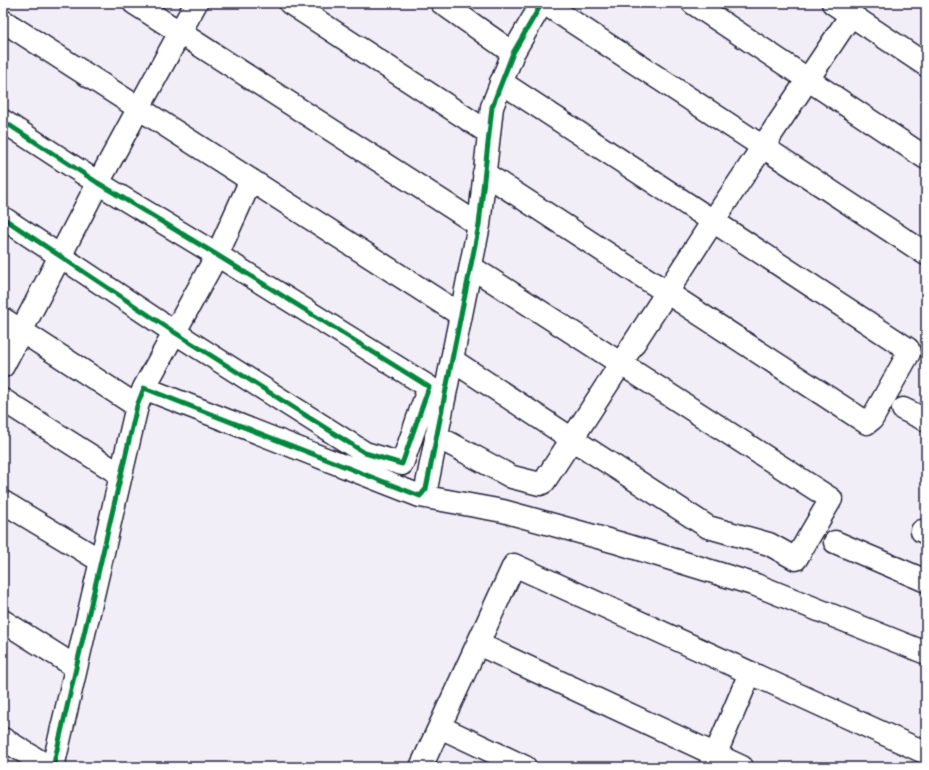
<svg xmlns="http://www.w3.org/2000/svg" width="929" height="770" font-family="Sriracha,sans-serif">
<rect width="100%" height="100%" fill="#f2eef7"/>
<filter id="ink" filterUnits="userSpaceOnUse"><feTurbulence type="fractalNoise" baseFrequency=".025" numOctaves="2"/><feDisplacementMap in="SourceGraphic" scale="8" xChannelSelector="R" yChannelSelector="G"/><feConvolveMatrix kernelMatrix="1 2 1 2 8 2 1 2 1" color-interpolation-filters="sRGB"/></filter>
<g filter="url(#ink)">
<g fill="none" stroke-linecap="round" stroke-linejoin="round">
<defs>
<path id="minor" d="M 134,3 L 479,225
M 290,3 L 489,133
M 442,3 L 513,53
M 544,3 L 926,254
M 693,3 L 926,158
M 833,3 L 926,65
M 3,21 L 461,315
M 3,121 L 98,183 L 217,255 L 429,387 L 402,464 L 365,453 L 174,332 L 3,218
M 484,173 L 867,423 L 872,419 L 909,353 L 908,349 L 501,82
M 3,319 L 137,406
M 452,360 L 572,439 L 713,221 L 851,15
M 3,366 L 98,183 L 196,3
M 144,388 L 217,255 L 251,180
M 3,400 L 121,475
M 903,409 L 926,420
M 436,436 L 512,477 L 540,484 L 544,482 L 572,439 L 708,527 L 769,544 L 796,559 L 831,499 L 471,267
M 420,496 L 503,511 L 619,543 L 756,585 L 926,653
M 3,502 L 101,561
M 922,531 L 926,533
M 835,542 L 926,581
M 3,621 L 76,667
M 478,644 L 742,767
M 440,727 L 525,767
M 3,739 L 49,767
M 53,767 L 137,406 L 144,388 L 420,496 L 426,489 L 479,225 L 492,107 L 513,53 L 542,3
M 421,767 L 514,565 L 926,753
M 710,767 L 750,673"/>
</defs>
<use href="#minor" stroke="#22223b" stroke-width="25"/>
<use href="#minor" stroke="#fff" stroke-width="22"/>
<defs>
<path id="cycleway" d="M 3,121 L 98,183 L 217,255 L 429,387 L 402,464 L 365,453 L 174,332 L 3,218
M 53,767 L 137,406 L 144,388 L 420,496 L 426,489 L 479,225 L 492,107 L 513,53 L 542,3"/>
</defs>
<use href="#cycleway" stroke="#fff" stroke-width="8"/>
<use href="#cycleway" stroke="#00873e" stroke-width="5"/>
</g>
</g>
<rect width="929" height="770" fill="none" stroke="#fff" stroke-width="16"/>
<rect x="8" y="8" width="913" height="754" fill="none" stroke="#22223b" stroke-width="1.5" filter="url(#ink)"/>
</svg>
